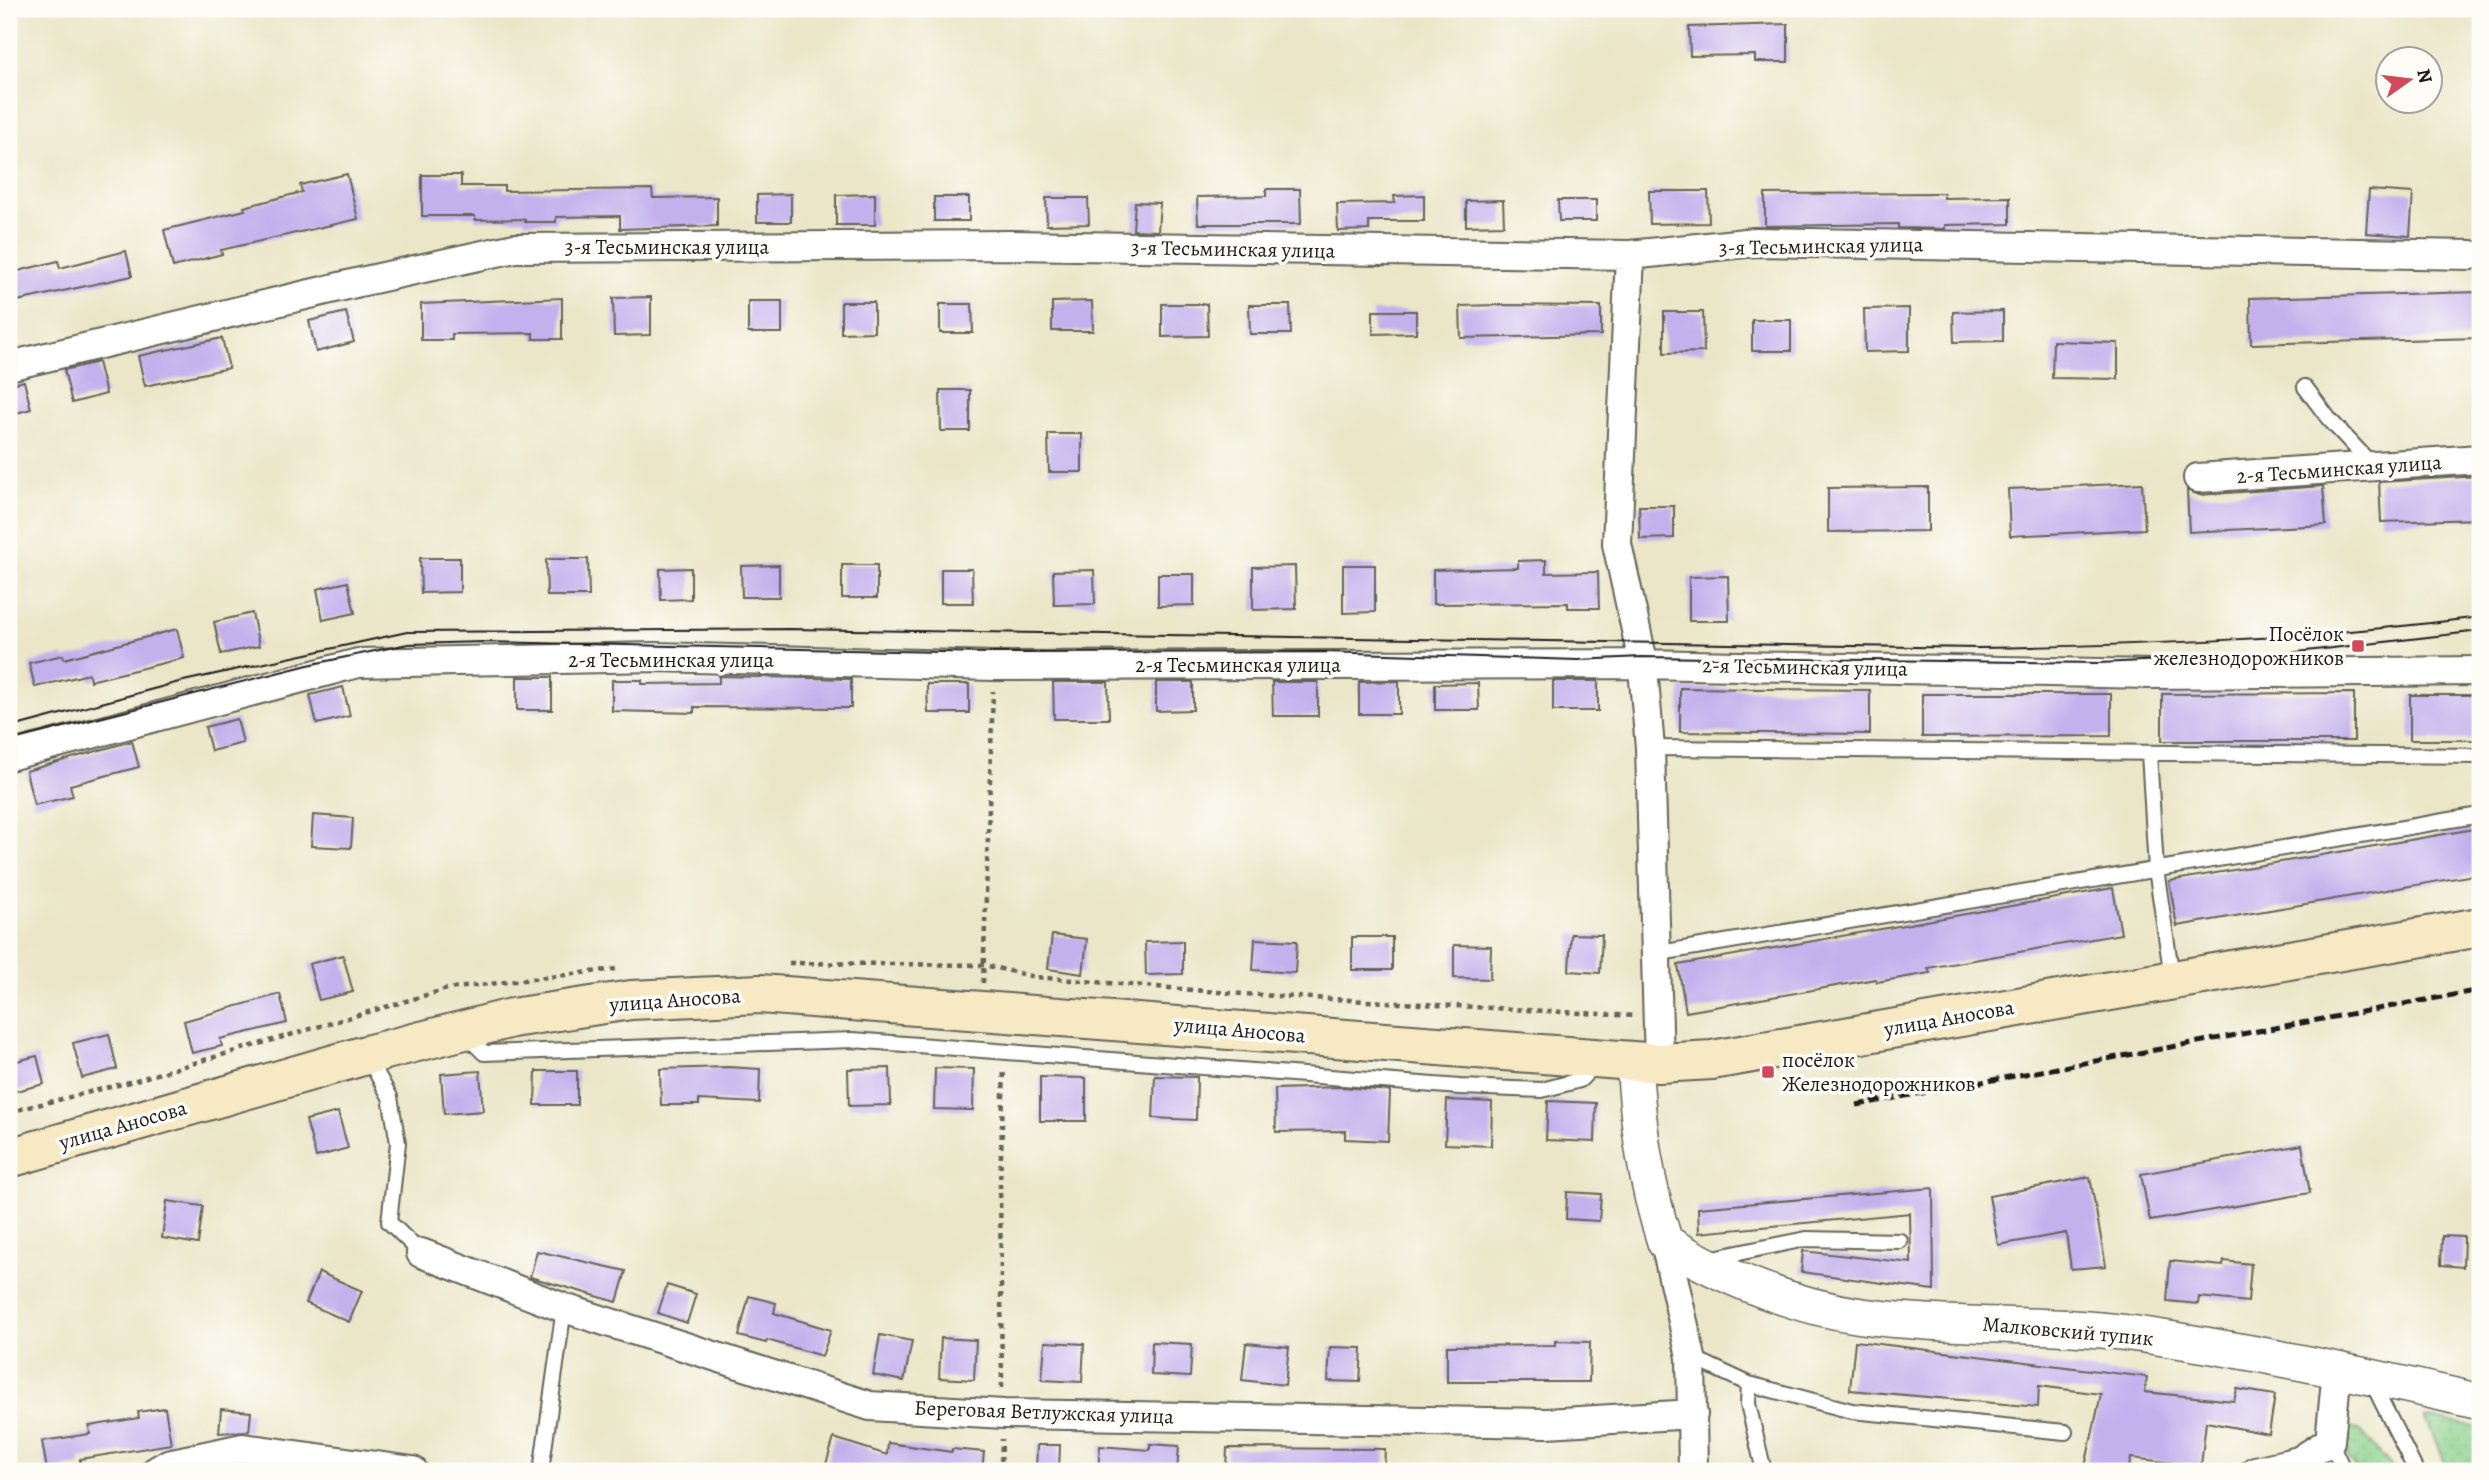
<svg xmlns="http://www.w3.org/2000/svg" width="2489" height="1480" font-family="Alegreya,serif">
<defs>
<pattern id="grass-dots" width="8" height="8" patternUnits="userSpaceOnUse" patternTransform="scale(1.75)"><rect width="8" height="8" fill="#8ad08a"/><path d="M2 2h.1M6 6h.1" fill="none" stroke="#76b276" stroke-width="1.8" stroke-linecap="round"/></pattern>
</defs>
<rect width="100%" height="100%" fill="#fdfcf7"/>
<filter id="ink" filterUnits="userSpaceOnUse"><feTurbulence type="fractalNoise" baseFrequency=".0143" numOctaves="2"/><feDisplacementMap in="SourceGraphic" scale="14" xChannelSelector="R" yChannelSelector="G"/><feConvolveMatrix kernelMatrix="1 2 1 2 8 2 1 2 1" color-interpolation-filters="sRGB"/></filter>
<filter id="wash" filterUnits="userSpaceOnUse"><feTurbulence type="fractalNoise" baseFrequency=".00686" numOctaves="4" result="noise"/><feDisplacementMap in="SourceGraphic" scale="28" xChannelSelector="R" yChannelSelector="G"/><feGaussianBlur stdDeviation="1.57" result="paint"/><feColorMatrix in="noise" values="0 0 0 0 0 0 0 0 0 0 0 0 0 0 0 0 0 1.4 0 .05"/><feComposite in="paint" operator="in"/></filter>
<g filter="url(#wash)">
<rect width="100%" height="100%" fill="#ebe6c8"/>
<path fill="url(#grass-dots)" stroke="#537653" stroke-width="2" d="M 2425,1417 L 2480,1427 L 2480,1471 L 2448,1469 Z
M 2349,1427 L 2361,1431 L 2395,1471 L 2358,1471 L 2345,1452 L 2343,1437 Z"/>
<g id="blocks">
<path fill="#c3b1ed" d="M 1788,24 L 1788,62 L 1755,62 L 1755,55 L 1690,56 L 1689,27 Z
M 347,174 L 358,219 L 221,250 L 222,254 L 173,267 L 164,230 L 245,210 L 244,207 L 302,192 L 300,185 Z
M 422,175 L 461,175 L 461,186 L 504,186 L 504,191 L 652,189 L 653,198 L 717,197 L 717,226 L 620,229 L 620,216 L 556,217 L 556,222 L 525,222 L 525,219 L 475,220 L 475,216 L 422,216 Z
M 1266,189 L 1300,189 L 1301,224 L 1198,224 L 1197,197 L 1266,196 Z
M 2369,190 L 2413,193 L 2410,236 L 2366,233 Z
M 1649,191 L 1708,191 L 1709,223 L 1650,224 Z
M 1944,193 L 1944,198 L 2010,197 L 2010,224 L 1945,225 L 1945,229 L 1898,228 L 1898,224 L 1765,226 L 1765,194 Z
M 791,194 L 791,222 L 757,222 L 757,195 Z
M 875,194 L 875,225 L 836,225 L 836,195 Z
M 1424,195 L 1424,221 L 1369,221 L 1369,230 L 1338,231 L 1337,204 L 1395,203 L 1394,196 Z
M 934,197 L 969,197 L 969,221 L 934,221 Z
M 1046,198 L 1088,198 L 1089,224 L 1047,225 Z
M 1503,200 L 1504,225 L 1466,226 L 1466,201 Z
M 1558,200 L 1596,200 L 1596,221 L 1559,221 Z
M 1135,202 L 1160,203 L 1158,231 L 1133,230 Z
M 126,251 L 132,276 L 17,301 L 10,273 L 58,261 L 60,268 Z
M 2480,292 L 2480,338 L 2251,344 L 2250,298 Z
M 651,297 L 651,335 L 614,336 L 613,298 Z
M 562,298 L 562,339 L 533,339 L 533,333 L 452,334 L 452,340 L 421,340 L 421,304 Z
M 748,301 L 782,301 L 782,333 L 748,333 Z
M 1092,301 L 1093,331 L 1052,331 L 1052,302 Z
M 841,302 L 874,302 L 874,332 L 841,333 Z
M 940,304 L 972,304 L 973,333 L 940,333 Z
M 1162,304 L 1207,304 L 1208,336 L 1162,337 Z
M 1249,305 L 1290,305 L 1291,334 L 1250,334 Z
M 1498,305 L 1601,306 L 1601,335 L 1461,338 L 1460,306 Z
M 1909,308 L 1909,351 L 1865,352 L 1864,309 Z
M 1373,311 L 1416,311 L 1416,333 L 1373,334 Z
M 2003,311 L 2003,341 L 1954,342 L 1953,312 Z
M 346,312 L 354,342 L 316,352 L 309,321 Z
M 1664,312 L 1703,312 L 1704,352 L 1664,353 Z
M 1752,320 L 1791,320 L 1791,351 L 1752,351 Z
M 222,338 L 229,368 L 145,386 L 138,356 Z
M 2053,341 L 2118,343 L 2118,379 L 2052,378 Z
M 98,362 L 106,394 L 72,403 L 64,370 Z
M 24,381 L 31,409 L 9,415 L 9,385 Z
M 940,390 L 970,390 L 970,431 L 941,431 Z
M 1048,434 L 1082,434 L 1082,472 L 1049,472 Z
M 2480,476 L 2480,519 L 2381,522 L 2379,482 Z
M 2142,483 L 2145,529 L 2010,536 L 2008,489 Z
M 2323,486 L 2326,525 L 2189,532 L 2187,490 L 2199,495 Z
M 1928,487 L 1928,531 L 1828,532 L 1828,488 Z
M 1639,506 L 1674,506 L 1674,538 L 1640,539 Z
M 420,558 L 460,558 L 460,592 L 421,593 Z
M 546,559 L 588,559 L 589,596 L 547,596 Z
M 1546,560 L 1546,573 L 1598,572 L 1599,608 L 1568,608 L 1568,603 L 1433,604 L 1433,570 L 1518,568 L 1518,561 Z
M 779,565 L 779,597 L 742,597 L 741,566 Z
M 842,565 L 877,565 L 877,598 L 842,598 Z
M 1343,565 L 1375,565 L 1375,612 L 1343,613 Z
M 1295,566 L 1296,609 L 1253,610 L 1253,567 Z
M 691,568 L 691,599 L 661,600 L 660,569 Z
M 941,569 L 972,569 L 973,603 L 941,603 Z
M 1094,570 L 1095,604 L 1054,605 L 1053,571 Z
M 1158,574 L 1194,574 L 1194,605 L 1158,606 Z
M 1728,576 L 1729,621 L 1689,621 L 1689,577 Z
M 348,582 L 355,613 L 323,620 L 317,589 Z
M 252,613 L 259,646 L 221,654 L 214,622 Z
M 177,629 L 184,658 L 90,681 L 89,674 L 35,687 L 29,663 L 63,655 L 64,659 Z
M 719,676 L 851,679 L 851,708 L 694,707 L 694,713 L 612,711 L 612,680 L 642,680 L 642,684 L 719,683 Z
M 517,677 L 552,677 L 552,710 L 517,710 Z
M 1399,681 L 1399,714 L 1359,714 L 1359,682 Z
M 1553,681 L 1598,681 L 1598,711 L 1553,711 Z
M 1053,682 L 1108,682 L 1109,719 L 1054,719 Z
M 1156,682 L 1193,682 L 1193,710 L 1156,711 Z
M 1272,682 L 1318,682 L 1318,716 L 1273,716 Z
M 1478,683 L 1479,710 L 1435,710 L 1435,684 Z
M 927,684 L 969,684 L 969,713 L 928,713 Z
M 343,687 L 350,716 L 317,724 L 310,695 Z
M 1680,688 L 1870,690 L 1870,734 L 1680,732 Z
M 2354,693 L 2354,741 L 2162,741 L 2162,694 Z
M 1922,694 L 2111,694 L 2111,736 L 1922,737 Z
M 2410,695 L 2480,695 L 2480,740 L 2410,740 Z
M 237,719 L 243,743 L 211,751 L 205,727 Z
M 132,741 L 139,767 L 70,785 L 73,796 L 34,805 L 26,771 Z
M 313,815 L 353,818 L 351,848 L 311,846 Z
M 2480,828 L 2480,874 L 2177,926 L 2169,881 Z
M 2113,888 L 2121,934 L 1928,968 L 1930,973 L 1877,982 L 1876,979 L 1686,1012 L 1678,965 Z
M 1571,934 L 1602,935 L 1600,973 L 1569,971 Z
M 1052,935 L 1087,939 L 1083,974 L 1048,969 Z
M 1352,937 L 1392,937 L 1392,970 L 1352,970 Z
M 1255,939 L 1297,941 L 1295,973 L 1253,970 Z
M 1183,941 L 1183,974 L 1146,975 L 1145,942 Z
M 1454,945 L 1491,946 L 1490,979 L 1454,978 Z
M 343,955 L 353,992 L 319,1000 L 309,964 Z
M 280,994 L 287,1023 L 220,1039 L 222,1046 L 192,1053 L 184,1021 Z
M 109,1034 L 117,1069 L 82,1078 L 73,1043 Z
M 37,1056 L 44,1084 L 12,1092 L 9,1063 Z
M 728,1067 L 760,1069 L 759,1103 L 699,1100 L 699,1105 L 661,1105 L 660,1069 Z
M 890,1068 L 891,1105 L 849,1106 L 848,1069 Z
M 935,1068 L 974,1069 L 973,1110 L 934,1109 Z
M 480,1071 L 483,1111 L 444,1114 L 441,1074 Z
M 536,1071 L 577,1071 L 577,1105 L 535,1105 Z
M 1155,1076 L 1197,1077 L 1196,1120 L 1153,1118 Z
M 1040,1077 L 1086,1078 L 1086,1121 L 1040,1121 Z
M 1342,1087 L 1390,1091 L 1388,1141 L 1345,1139 L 1345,1131 L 1276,1132 L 1275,1089 Z
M 1447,1100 L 1492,1102 L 1491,1146 L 1445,1144 Z
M 1548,1101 L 1596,1103 L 1595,1142 L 1546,1140 Z
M 338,1112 L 348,1148 L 316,1157 L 306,1120 Z
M 2302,1145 L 2310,1193 L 2150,1221 L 2141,1174 Z
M 2090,1177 L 2106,1266 L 2071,1269 L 2066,1233 L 1998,1245 L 1989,1196 Z
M 1933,1188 L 1934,1290 L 1801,1272 L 1803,1251 L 1911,1263 L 1910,1213 L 1699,1233 L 1698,1208 Z
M 1567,1192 L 1601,1194 L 1599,1221 L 1566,1219 Z
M 167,1201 L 203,1206 L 198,1244 L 162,1238 Z
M 2442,1236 L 2464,1237 L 2463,1267 L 2441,1265 Z
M 537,1251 L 626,1271 L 617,1302 L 530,1277 Z
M 2170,1261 L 2223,1266 L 2224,1261 L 2251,1264 L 2248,1302 L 2199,1297 L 2198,1304 L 2167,1301 Z
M 319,1272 L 362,1291 L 349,1322 L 306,1303 Z
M 667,1285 L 696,1294 L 687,1323 L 658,1313 Z
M 749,1296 L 776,1303 L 774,1313 L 831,1330 L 822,1356 L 767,1340 L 766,1343 L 739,1336 Z
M 880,1335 L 912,1341 L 904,1381 L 873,1375 Z
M 941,1338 L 976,1340 L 974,1380 L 939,1378 Z
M 1555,1341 L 1590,1342 L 1589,1382 L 1447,1382 L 1447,1346 L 1555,1345 Z
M 1855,1341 L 2147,1377 L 2145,1392 L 2234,1401 L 2237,1389 L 2275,1395 L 2269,1434 L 2206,1422 L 2201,1466 L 2131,1458 L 2128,1471 L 2084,1471 L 2101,1394 L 2039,1386 L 2038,1407 L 1850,1390 Z
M 1045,1342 L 1084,1344 L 1082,1382 L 1042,1380 Z
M 1152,1342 L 1192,1344 L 1190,1377 L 1151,1375 Z
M 1246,1343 L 1289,1347 L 1285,1385 L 1242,1380 Z
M 1330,1347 L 1362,1348 L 1360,1382 L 1328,1381 Z
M 165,1408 L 171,1444 L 80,1459 L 80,1465 L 47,1470 L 42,1441 L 90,1434 L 89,1426 L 139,1418 L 138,1412 Z
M 221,1409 L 251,1412 L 249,1431 L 219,1433 Z
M 834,1438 L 887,1455 L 888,1443 L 952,1452 L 952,1449 L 984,1452 L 982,1471 L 884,1471 L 856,1466 L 854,1471 L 824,1471 Z
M 1150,1444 L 1179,1446 L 1177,1471 L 1098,1471 L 1100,1446 L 1150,1450 Z
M 1037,1445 L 1060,1445 L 1059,1471 L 1036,1471 Z
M 1227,1448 L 1385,1449 L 1384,1471 L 1226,1471 Z"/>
</g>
</g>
<g filter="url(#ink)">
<use href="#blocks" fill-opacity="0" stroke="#646358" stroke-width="2"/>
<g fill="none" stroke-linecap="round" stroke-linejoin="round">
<defs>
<path id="service" d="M 2305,387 L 2329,419 L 2372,465
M 1650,748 L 2480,756
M 2149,753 L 2156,869 L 2172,977
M 1654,954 L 2480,815
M 464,1033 L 484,1053 L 853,1040 L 1460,1087 L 1542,1090 L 1580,1080 L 1597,1063
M 367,1056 L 390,1097 L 398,1143 L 389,1222 L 421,1253
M 1709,1259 L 1806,1239 L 1900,1241
M 1691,1357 L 1749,1384 L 1748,1404 L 1764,1471
M 2371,1380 L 2416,1471
M 1749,1384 L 1852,1411 L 2065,1432
M 2330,1441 L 2344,1471
M 541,1471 L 564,1308"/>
<path id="minor" d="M 1630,255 L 1617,544 L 1642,657 L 1650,748 L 1659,1063
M 9,366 L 360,282 L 515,248 L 1013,245 L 1630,255 L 1755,242 L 2471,255
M 2198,478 L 2480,459
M 9,756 L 358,663 L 655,657 L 994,666 L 1641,664 L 2151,674 L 2480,671
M 1665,1242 L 1691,1357 L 1693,1471
M 421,1253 L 564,1308 L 870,1406 L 1004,1414 L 1547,1423 L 1693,1414
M 156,1471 L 168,1464 L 243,1448 L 413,1471
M 2255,1471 L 2299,1461 L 2330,1441 L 2337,1369"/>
<path id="tertiary" d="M 1634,1061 C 1638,1124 1645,1182 1665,1242 C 1725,1278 1793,1306 1862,1316 C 1953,1328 2046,1322 2137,1334 C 2253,1351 2367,1375 2480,1402"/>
<path id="secondary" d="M 9,1158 L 366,1055 L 512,1018 L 631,1000 L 760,994 L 1659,1063 L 1712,1060 L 2480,927"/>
</defs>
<use href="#service" stroke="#646358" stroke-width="18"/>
<use href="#minor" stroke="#646358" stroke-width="32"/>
<use href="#tertiary" stroke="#646358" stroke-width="38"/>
<use href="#secondary" stroke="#646358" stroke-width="42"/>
<path stroke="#646358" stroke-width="4.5" stroke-dasharray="5 5" stroke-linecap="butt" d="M 789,963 L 984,965 L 1035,977 L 1242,994 L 1635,1016
M 983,983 L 993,691
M 9,1112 L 126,1083 L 447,989 L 616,969
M 1002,1388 L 1000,1184 L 1004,1068
M 1001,1471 L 1002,1439"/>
<use href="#service" stroke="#fff" stroke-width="14"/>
<use href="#minor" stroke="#fff" stroke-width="28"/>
<use href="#tertiary" stroke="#fff" stroke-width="35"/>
<use href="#secondary" stroke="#f7e9c3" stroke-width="38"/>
<path stroke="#1c1c1c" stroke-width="2" d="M 9,728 L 179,682 L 407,632 L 790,629 L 1979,648 C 2149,645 2311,639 2480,617
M 9,741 L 308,665 L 408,644 L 483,642 L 989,653 L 1325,652 L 1577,660 L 1642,657 L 2099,663 L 2272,655 L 2480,631"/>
<path stroke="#1c1c1c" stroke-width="5" stroke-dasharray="10 5" stroke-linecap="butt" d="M 1857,1105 L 2480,990"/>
</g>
</g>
<g fill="#d1495b" stroke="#fdfcf7" stroke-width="2.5">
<rect x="2351" y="639" width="14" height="14" rx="3.5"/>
<rect x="1761" y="1065" width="14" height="14" rx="3.5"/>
</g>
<g text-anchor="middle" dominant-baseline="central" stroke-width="7" stroke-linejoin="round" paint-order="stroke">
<g font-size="21" fill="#1c1c1c" stroke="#fdfcf7">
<text transform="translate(1821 246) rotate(-1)">3-я Тесьминская улица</text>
<text x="667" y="247">3-я Тесьминская улица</text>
<text transform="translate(1233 249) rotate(1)">3-я Тесьминская улица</text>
<text transform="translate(2339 469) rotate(-4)">2-я Тесьминская улица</text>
<text x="671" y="660">2-я Тесьминская улица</text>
<text x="1238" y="665">2-я Тесьминская улица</text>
<text transform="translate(1805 667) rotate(1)">2-я Тесьминская улица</text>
<text transform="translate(675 1000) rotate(-4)">улица Аносова</text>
<text transform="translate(1949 1018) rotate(-10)">улица Аносова</text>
<text transform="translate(1240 1030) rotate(5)">улица Аносова</text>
<text transform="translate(123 1125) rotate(-16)">улица Аносова</text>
<text transform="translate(2068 1331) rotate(5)">Малковский тупик</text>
<text transform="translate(1044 1412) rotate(2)">Береговая Ветлужская улица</text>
</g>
<g font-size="21" fill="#1c1c1c" stroke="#fdfcf7" text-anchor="end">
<text x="2344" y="634">Посёлок<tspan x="2344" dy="24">железнодорожников</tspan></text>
<text x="1782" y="1060" text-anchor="start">посёлок<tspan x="1782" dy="24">Железнодорожников</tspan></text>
</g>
</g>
<rect width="2489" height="1480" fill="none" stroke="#fdfcf7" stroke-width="35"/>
<g transform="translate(2409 80) rotate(76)"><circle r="33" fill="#fdfcf7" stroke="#a3a29f" stroke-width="2"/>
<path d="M0-5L12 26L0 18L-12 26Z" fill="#d1495b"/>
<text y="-10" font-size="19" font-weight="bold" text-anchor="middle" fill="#1c1c1c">N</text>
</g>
</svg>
